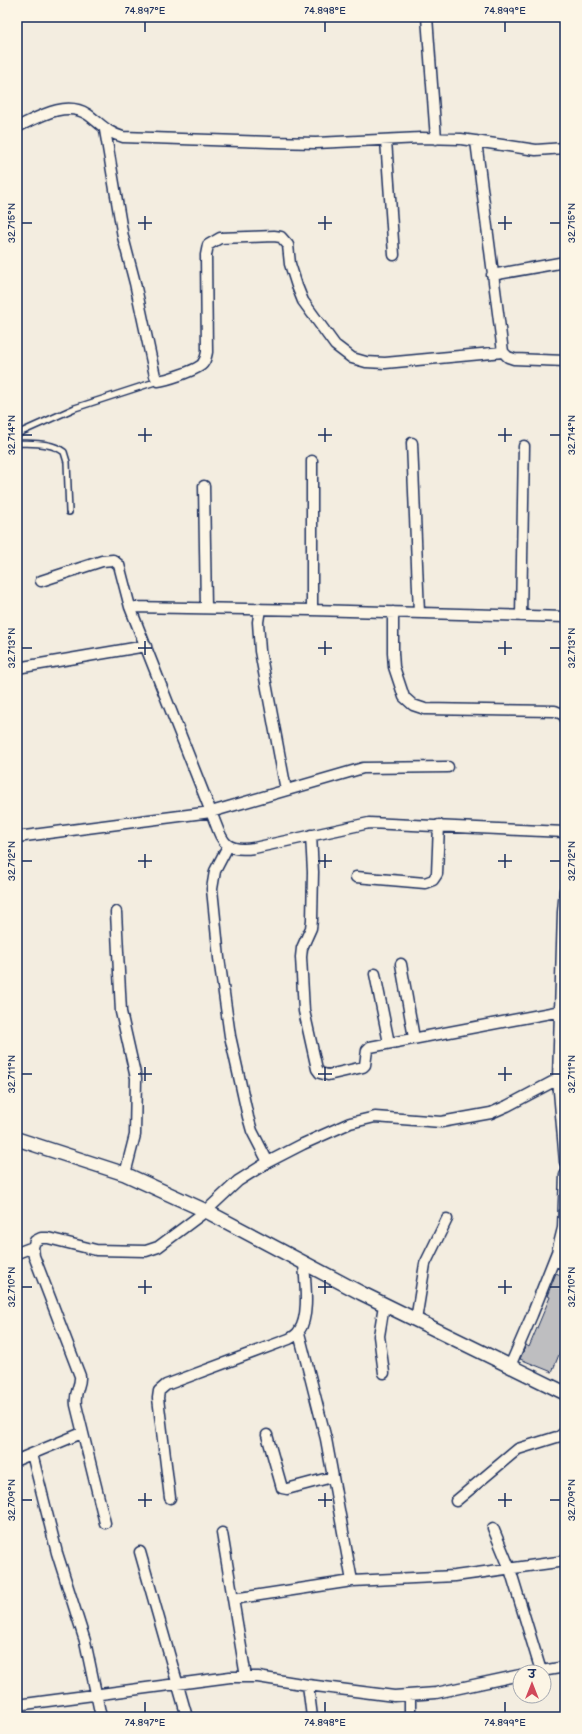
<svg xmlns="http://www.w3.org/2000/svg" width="582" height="1734" font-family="'Balsamiq Sans','Playpen Sans Deva',sans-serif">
<rect width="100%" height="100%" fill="#f3ede0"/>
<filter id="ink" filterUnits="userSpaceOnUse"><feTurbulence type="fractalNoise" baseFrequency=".025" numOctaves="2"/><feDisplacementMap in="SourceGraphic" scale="8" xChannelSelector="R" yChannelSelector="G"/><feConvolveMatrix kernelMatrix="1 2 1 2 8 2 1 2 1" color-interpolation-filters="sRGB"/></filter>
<g filter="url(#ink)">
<path fill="#bebec0" stroke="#1b2f5e" d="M 556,1273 L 565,1277 L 565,1340 L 552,1372 L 520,1359 L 526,1345 L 529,1347 L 550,1297 L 547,1296 Z"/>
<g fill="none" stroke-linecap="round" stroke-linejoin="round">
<defs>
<path id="service" d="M 17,434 L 75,408 L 158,381
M 17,443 C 32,444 51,442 64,452 L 67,462 L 69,512"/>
<path id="minor" d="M 427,17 L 436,139
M 17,127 C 37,118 65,100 87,114 C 99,122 107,133 123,137 L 270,142 L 316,143 L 421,138 L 461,139 L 536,150 L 565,148
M 105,130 L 123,237 L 135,283 L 155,376 L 158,381 C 167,380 193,371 200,366 C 205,363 206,357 207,352 L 206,255 L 208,245 L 220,238 L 274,236 L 281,237 L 288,245 L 290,264 L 297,286 L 303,301 L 335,345 L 352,358 L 366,362 L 385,363 L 503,352
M 386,140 L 394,255
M 476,141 L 503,352 L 508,357 L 514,359 L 565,361
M 492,275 L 565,262
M 412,443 L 419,613
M 312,461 L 312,610
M 204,486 L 206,608
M 41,581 L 102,561 L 113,560 L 119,565 L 130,607 L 211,812 C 222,838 221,853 254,848 L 369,823 L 565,832
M 130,607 L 312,610 L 565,617
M 260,609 L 258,622 L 260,651 L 286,790
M 393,612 L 393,653 L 394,667 L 404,697 L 413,705 L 425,709 L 555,711 L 564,715 L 565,718
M 521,616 L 524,446
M 17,668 L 146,646
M 311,835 L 313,872 L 312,920 L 311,928 L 302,948 L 301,957 L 304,1011 L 317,1069 L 320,1073 L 328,1075 L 363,1067 L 365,1065 L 367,1050 L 370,1047 L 561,1011
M 17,837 L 211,812 L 363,768 L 448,767
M 228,846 L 215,871 L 212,889 L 219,958 L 230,1036 L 248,1117 L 252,1131 L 268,1162
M 356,877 L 425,883 L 433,880 L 437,874 L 439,825
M 565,890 L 563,912 L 558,1079 L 565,1162
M 116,912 L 121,1012 L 136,1078 L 135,1135 L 125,1174
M 401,964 L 414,1038
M 375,974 L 389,1043
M 17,1253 L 33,1247
M 554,1260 L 565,1264
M 416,1320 L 425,1264 L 447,1219
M 299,1333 L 326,1439 L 352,1581
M 510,1366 L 532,1315 L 557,1252 L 563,1228 L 565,1175
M 384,1373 L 379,1336 L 384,1305
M 267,1435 L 282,1488 L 287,1489 L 332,1477
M 32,1454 L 57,1553 L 85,1641 L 101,1717
M 17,1460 L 82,1433
M 170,1498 L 158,1398 L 159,1391 L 166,1385 L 289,1339 C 293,1337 297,1335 299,1331 C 310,1316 305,1282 304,1263
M 456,1501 L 518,1449 L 560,1436 L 565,1432
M 105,1523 L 76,1405 C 74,1390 81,1387 80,1376 L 34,1256 L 33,1247 L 35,1241 L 41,1238 L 48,1238 L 96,1250 L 146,1251 L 158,1247 L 206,1211 L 238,1181 L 268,1162 L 303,1144 L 350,1123 L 375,1117 L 441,1122 L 491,1113 L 507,1106 L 558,1079
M 493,1528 L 510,1569 L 541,1671
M 222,1533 L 246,1677
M 140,1552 L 187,1717
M 233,1599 L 352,1581 L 455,1576 L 565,1561
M 536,1672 L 565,1667
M 308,1685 L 312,1717
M 410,1695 L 410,1717
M 17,1705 L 230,1677 L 258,1677 L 308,1685 L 394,1696 L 436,1693 L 520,1675"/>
<path id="tertiary" d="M 17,1139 L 125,1174 L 206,1211 L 361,1293 L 565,1393"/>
</defs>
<use href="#service" stroke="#1b2f5e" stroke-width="8"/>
<use href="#minor" stroke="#1b2f5e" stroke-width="13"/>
<use href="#tertiary" stroke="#1b2f5e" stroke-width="16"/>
<use href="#service" stroke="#fcf5e5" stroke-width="5"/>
<use href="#minor" stroke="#fcf5e5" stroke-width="10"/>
<use href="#tertiary" stroke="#fcf5e5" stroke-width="13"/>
</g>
</g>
<path fill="none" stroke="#1b2f5e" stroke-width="1.5" d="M 145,22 L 145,32M 325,22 L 325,32M 505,22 L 505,32M 145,216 L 145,230M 325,216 L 325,230M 505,216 L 505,230M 22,223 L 32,223M 138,223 L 152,223M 318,223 L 332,223M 498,223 L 512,223M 550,223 L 560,223M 145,428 L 145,442M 325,428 L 325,442M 505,428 L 505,442M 22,435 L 32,435M 138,435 L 152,435M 318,435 L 332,435M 498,435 L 512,435M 550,435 L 560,435M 145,641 L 145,655M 325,641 L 325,655M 505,641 L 505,655M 22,648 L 32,648M 138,648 L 152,648M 318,648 L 332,648M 498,648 L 512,648M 550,648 L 560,648M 145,854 L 145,868M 325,854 L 325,868M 505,854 L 505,868M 22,861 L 32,861M 138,861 L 152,861M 318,861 L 332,861M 498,861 L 512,861M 550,861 L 560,861M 145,1067 L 145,1081M 325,1067 L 325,1081M 505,1067 L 505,1081M 22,1074 L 32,1074M 138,1074 L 152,1074M 318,1074 L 332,1074M 498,1074 L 512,1074M 550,1074 L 560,1074M 145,1280 L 145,1294M 325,1280 L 325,1294M 505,1280 L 505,1294M 22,1287 L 32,1287M 138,1287 L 152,1287M 318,1287 L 332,1287M 498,1287 L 512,1287M 550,1287 L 560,1287M 145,1493 L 145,1507M 325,1493 L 325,1507M 505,1493 L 505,1507M 22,1500 L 32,1500M 138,1500 L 152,1500M 318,1500 L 332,1500M 498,1500 L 512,1500M 550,1500 L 560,1500M 145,1702 L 145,1712M 325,1702 L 325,1712M 505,1702 L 505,1712"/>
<rect width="582" height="1734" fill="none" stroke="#fcf5e5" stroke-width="44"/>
<g transform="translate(532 1684)"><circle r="19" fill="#fcf5e5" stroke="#a2a6af"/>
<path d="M0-3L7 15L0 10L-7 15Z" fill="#d1495b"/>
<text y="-6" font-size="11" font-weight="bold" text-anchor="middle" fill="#1b2f5e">उ</text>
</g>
<rect x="22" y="22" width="538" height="1690" fill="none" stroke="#1b2f5e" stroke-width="1.5"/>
<g font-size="10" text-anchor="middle" fill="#1b2f5e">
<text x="145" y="14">74.897°E</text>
<text x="325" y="14">74.898°E</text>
<text x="505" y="14">74.899°E</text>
<text transform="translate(11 223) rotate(-90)" y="4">32.715°N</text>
<text transform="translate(571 223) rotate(-90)" y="4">32.715°N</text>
<text transform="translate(11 435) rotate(-90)" y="4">32.714°N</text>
<text transform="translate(571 435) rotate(-90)" y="4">32.714°N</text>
<text transform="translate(11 648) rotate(-90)" y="4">32.713°N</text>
<text transform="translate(571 648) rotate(-90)" y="4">32.713°N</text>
<text transform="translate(11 861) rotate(-90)" y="4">32.712°N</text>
<text transform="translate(571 861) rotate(-90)" y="4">32.712°N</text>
<text transform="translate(11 1074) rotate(-90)" y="4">32.711°N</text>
<text transform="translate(571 1074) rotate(-90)" y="4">32.711°N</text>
<text transform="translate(11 1287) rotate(-90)" y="4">32.710°N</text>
<text transform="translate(571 1287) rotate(-90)" y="4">32.710°N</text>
<text transform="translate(11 1500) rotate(-90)" y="4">32.709°N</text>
<text transform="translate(571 1500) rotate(-90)" y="4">32.709°N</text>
<text x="145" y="1726">74.897°E</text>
<text x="325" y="1726">74.898°E</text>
<text x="505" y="1726">74.899°E</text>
</g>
</svg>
